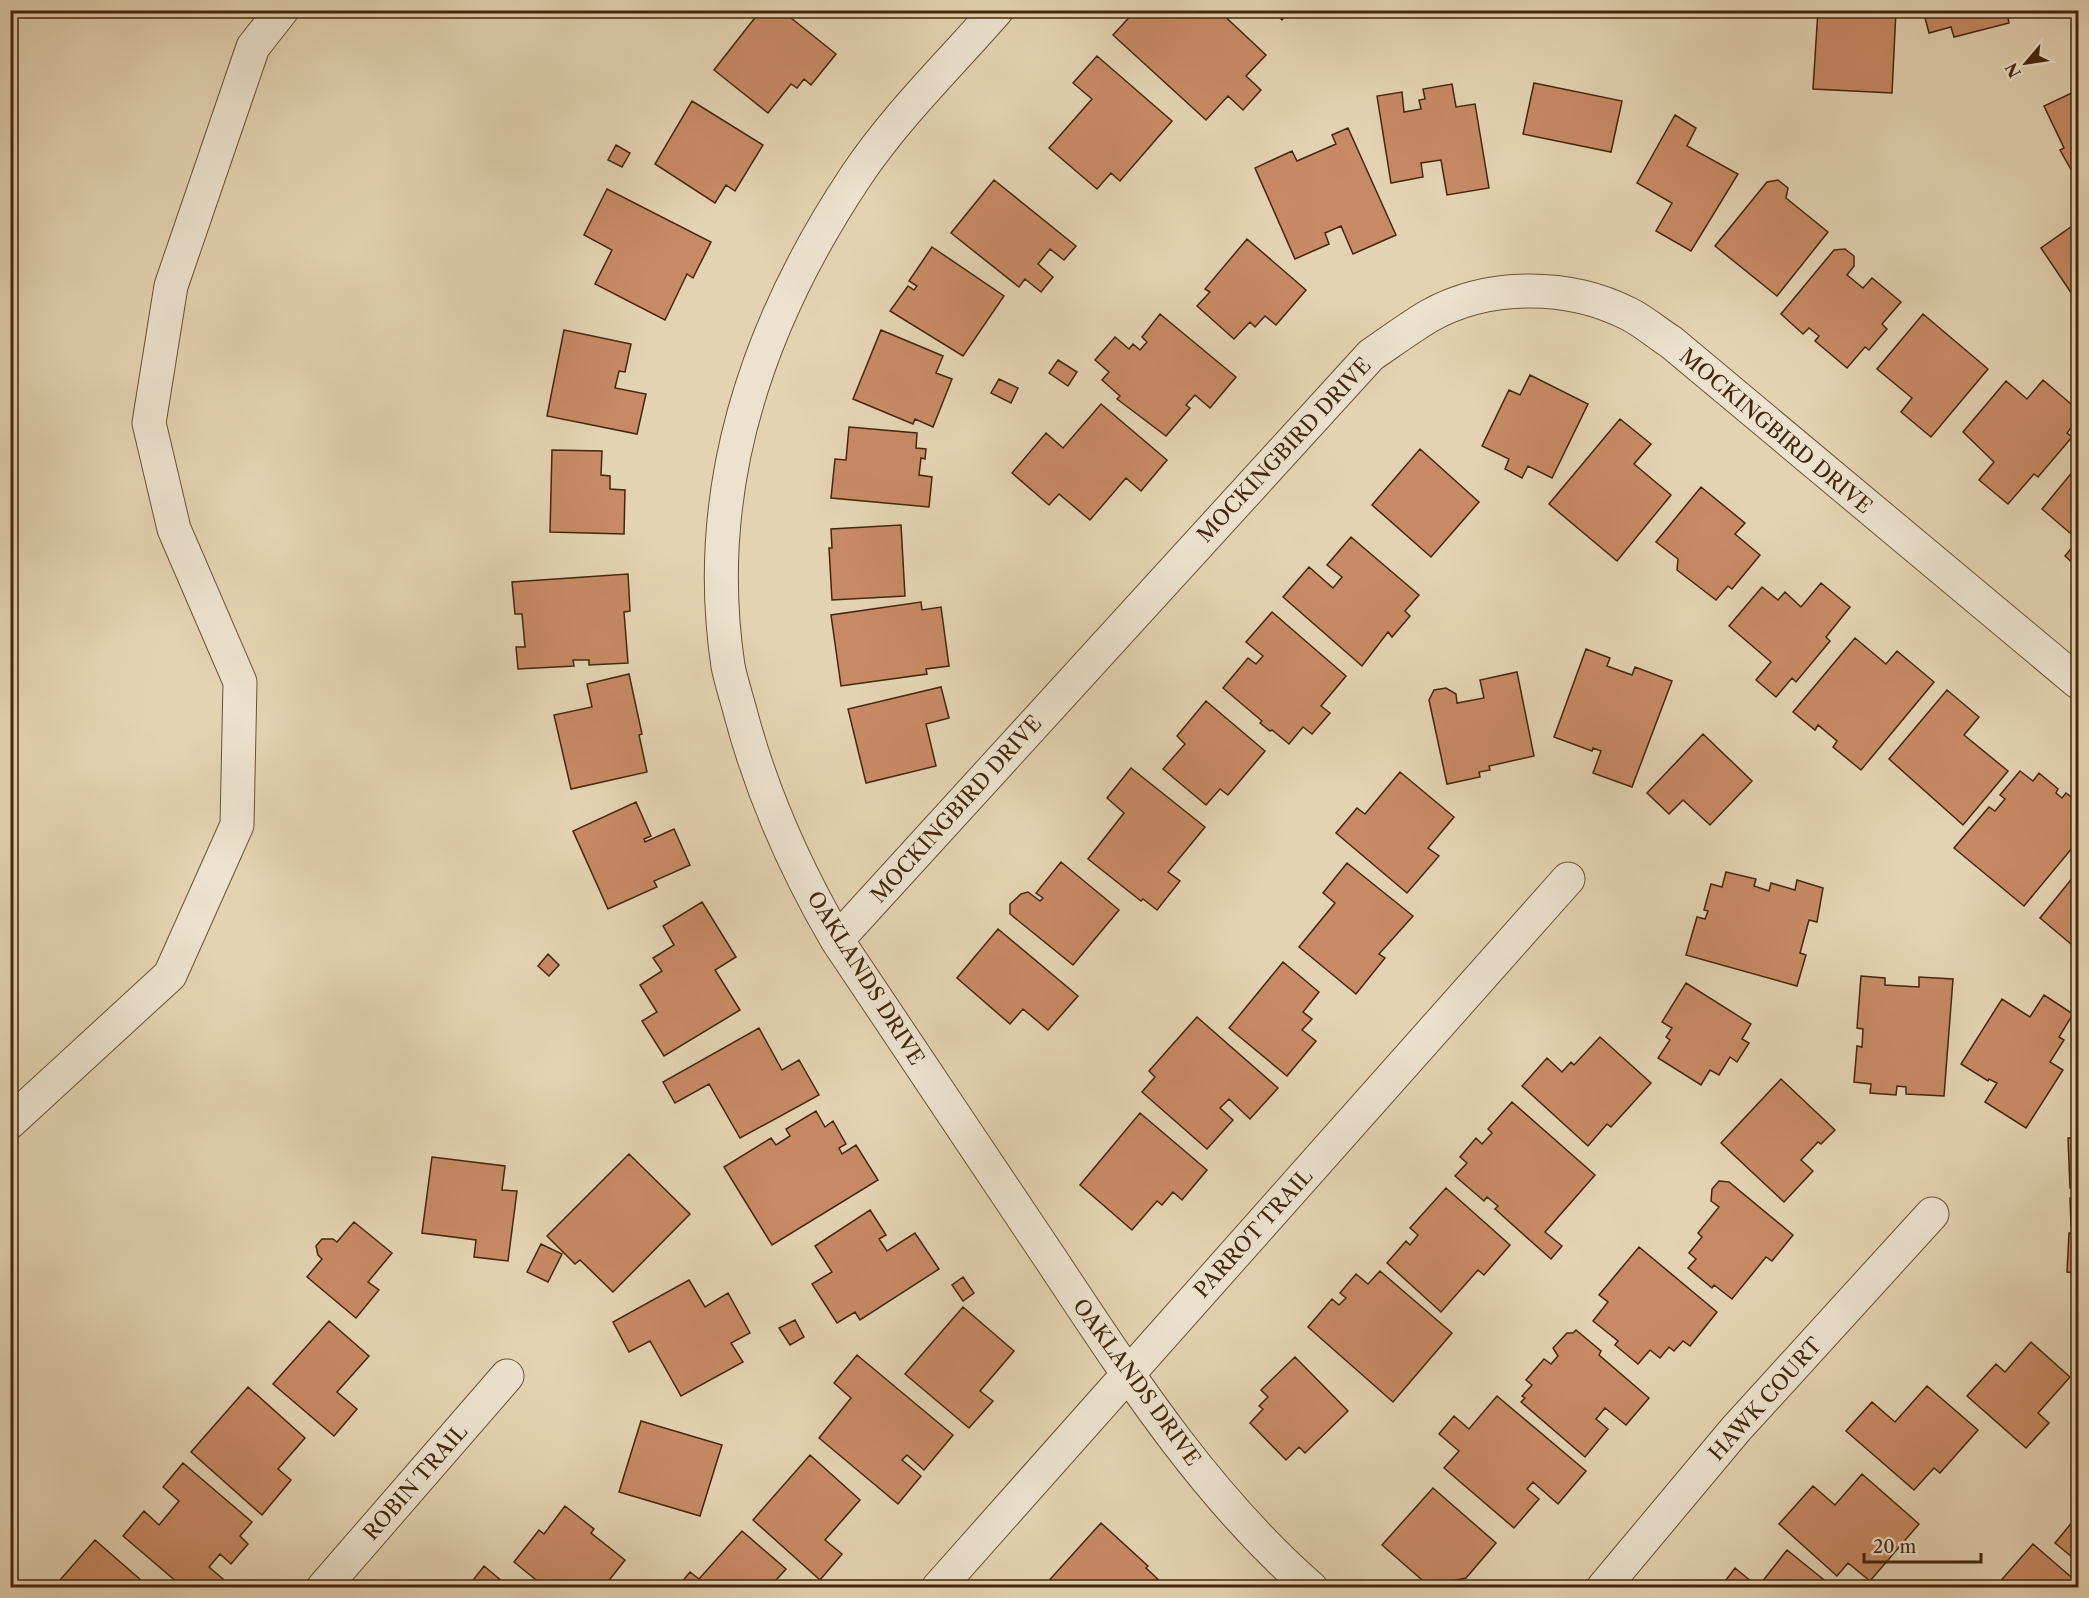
<svg xmlns="http://www.w3.org/2000/svg" width="2089" height="1598" font-family="'Libre Caslon Text',serif">
<rect width="100%" height="100%" fill="#e4d3b3"/>
<filter id="stains"><feTurbulence type="fractalNoise" baseFrequency=".00333" numOctaves="4"/><feColorMatrix values="0 0 0 0 .2 0 0 0 0 .09 0 0 0 0 .02 0 0 0 .5 -.17"/></filter>
<radialGradient id="worn" r=".72"><stop offset=".6" stop-color="#630" stop-opacity="0"/><stop offset="1" stop-color="#630" stop-opacity=".3"/></radialGradient>
<path fill="#c88a66" stroke="#44270b" stroke-width="1.5" d="M 761,10 L 781,10 L 836,54 L 811,85 L 804,79 L 797,88 L 791,84 L 768,113 L 714,70 Z
M 1136,10 L 1218,10 L 1266,55 L 1246,76 L 1261,90 L 1243,110 L 1228,96 L 1206,120 L 1113,35 Z
M 1272,10 L 1290,10 L 1282,20 Z
M 1818,10 L 1896,10 L 1892,93 L 1813,89 Z
M 1923,10 L 2015,10 L 2007,13 L 2009,23 L 1954,37 L 1951,27 L 1929,33 Z
M 1097,56 L 1172,121 L 1120,181 L 1111,173 L 1097,189 L 1049,148 L 1092,99 L 1073,83 Z
M 1534,83 L 1622,101 L 1611,152 L 1523,134 Z
M 1452,84 L 1456,107 L 1475,104 L 1489,188 L 1447,195 L 1441,160 L 1421,163 L 1423,177 L 1391,183 L 1377,96 L 1402,92 L 1404,112 L 1421,109 L 1419,100 L 1425,99 L 1423,89 Z
M 2078,90 L 2078,182 L 2060,150 L 2064,148 L 2044,106 Z
M 692,101 L 763,145 L 735,191 L 726,185 L 715,203 L 655,164 Z
M 1675,115 L 1696,128 L 1687,146 L 1738,174 L 1691,251 L 1656,231 L 1672,203 L 1637,183 Z
M 1348,128 L 1396,235 L 1353,254 L 1341,226 L 1325,233 L 1329,244 L 1295,259 L 1255,168 L 1292,151 L 1297,161 L 1336,144 L 1332,135 Z
M 616,145 L 630,153 L 622,167 L 608,160 Z
M 994,180 L 1076,246 L 1064,260 L 1050,249 L 1038,264 L 1053,277 L 1041,292 L 1025,279 L 1019,287 L 951,233 Z
M 1778,180 L 1788,188 L 1786,198 L 1828,232 L 1777,296 L 1715,246 L 1767,182 Z
M 607,189 L 711,242 L 693,278 L 687,274 L 665,320 L 595,284 L 612,250 L 584,235 Z
M 2078,222 L 2078,303 L 2041,248 Z
M 1247,239 L 1306,290 L 1276,325 L 1265,316 L 1255,327 L 1250,322 L 1234,339 L 1197,306 L 1210,292 L 1205,289 Z
M 932,247 L 1004,296 L 963,356 L 890,311 L 908,286 L 914,290 L 917,286 L 909,281 Z
M 1845,249 L 1854,256 L 1854,266 L 1847,275 L 1863,288 L 1872,278 L 1901,302 L 1882,324 L 1887,329 L 1869,350 L 1865,347 L 1847,368 L 1815,341 L 1819,336 L 1809,328 L 1803,334 L 1781,314 L 1834,250 Z
M 1160,314 L 1236,377 L 1210,408 L 1195,395 L 1186,405 L 1190,408 L 1166,436 L 1117,399 L 1120,396 L 1102,380 L 1109,372 L 1095,360 L 1115,337 L 1129,349 L 1133,344 L 1140,350 L 1147,342 L 1142,337 Z
M 1923,314 L 1988,369 L 1931,437 L 1901,412 L 1912,398 L 1877,369 Z
M 564,330 L 631,344 L 625,372 L 619,371 L 615,388 L 646,394 L 637,434 L 547,416 Z
M 881,330 L 943,356 L 936,373 L 952,379 L 933,427 L 915,419 L 913,424 L 853,399 Z
M 1058,360 L 1077,372 L 1068,386 L 1049,373 Z
M 1530,375 L 1588,404 L 1552,478 L 1528,466 L 1522,478 L 1505,469 L 1509,459 L 1482,446 L 1509,390 L 1520,395 Z
M 999,379 L 1018,388 L 1011,403 L 991,393 Z
M 2043,380 L 2078,410 L 2078,418 L 2067,433 L 2072,437 L 2038,477 L 2034,474 L 2008,504 L 1979,480 L 1994,462 L 1963,432 L 2006,381 L 2027,399 Z
M 1101,404 L 1167,460 L 1141,491 L 1126,478 L 1090,520 L 1059,494 L 1049,505 L 1012,473 L 1046,433 L 1063,448 Z
M 1620,419 L 1651,444 L 1634,464 L 1671,495 L 1617,561 L 1549,504 Z
M 849,427 L 917,433 L 916,448 L 926,449 L 925,459 L 921,458 L 919,475 L 932,477 L 929,507 L 831,498 L 835,459 L 846,460 Z
M 1420,449 L 1479,502 L 1431,557 L 1372,505 Z
M 552,450 L 602,451 L 601,475 L 610,476 L 610,489 L 625,490 L 624,534 L 550,532 Z
M 2078,465 L 2078,527 L 2076,525 L 2070,533 L 2042,509 Z
M 1701,487 L 1745,523 L 1735,534 L 1760,555 L 1732,589 L 1728,586 L 1716,600 L 1677,570 L 1678,559 L 1656,542 Z
M 901,525 L 905,596 L 832,600 L 829,548 L 832,548 L 831,529 Z
M 1351,537 L 1419,595 L 1405,611 L 1410,616 L 1392,637 L 1388,632 L 1362,666 L 1283,597 L 1309,567 L 1333,588 L 1342,577 L 1327,565 Z
M 2078,540 L 2078,568 L 2065,556 Z
M 628,574 L 630,611 L 624,612 L 628,663 L 589,665 L 589,660 L 573,660 L 574,666 L 518,669 L 516,647 L 525,647 L 522,614 L 515,614 L 512,582 Z
M 1821,583 L 1850,607 L 1826,637 L 1830,641 L 1796,682 L 1792,678 L 1776,697 L 1756,680 L 1771,662 L 1729,626 L 1762,587 L 1778,600 L 1785,592 L 1801,607 Z
M 921,602 L 922,610 L 941,607 L 949,666 L 926,669 L 927,674 L 841,686 L 831,615 Z
M 1272,612 L 1346,676 L 1321,706 L 1330,713 L 1312,734 L 1303,727 L 1289,744 L 1272,730 L 1270,731 L 1260,723 L 1262,721 L 1223,688 L 1248,658 L 1256,664 L 1263,656 L 1246,642 Z
M 1855,638 L 1886,664 L 1897,651 L 1934,682 L 1861,770 L 1833,747 L 1837,741 L 1818,725 L 1815,730 L 1793,712 Z
M 1586,649 L 1610,658 L 1607,666 L 1632,675 L 1635,667 L 1672,681 L 1632,787 L 1593,773 L 1601,751 L 1593,748 L 1592,751 L 1554,737 Z
M 1517,672 L 1534,756 L 1489,766 L 1490,770 L 1479,772 L 1480,777 L 1447,784 L 1429,700 L 1434,690 L 1446,688 L 1456,694 L 1457,703 L 1484,698 L 1480,680 Z
M 629,674 L 642,734 L 639,735 L 647,772 L 571,789 L 554,715 L 592,707 L 587,684 Z
M 941,687 L 949,718 L 926,724 L 936,766 L 866,783 L 848,709 Z
M 1947,690 L 1979,717 L 1964,735 L 2008,771 L 1963,825 L 1889,759 Z
M 1206,701 L 1265,751 L 1228,795 L 1220,789 L 1206,805 L 1163,769 L 1185,744 L 1177,736 Z
M 1703,734 L 1752,781 L 1710,825 L 1683,800 L 1669,814 L 1647,793 Z
M 1131,768 L 1205,827 L 1168,872 L 1180,881 L 1157,910 L 1143,899 L 1141,901 L 1088,859 L 1124,813 L 1107,798 Z
M 2020,771 L 2033,781 L 2039,773 L 2058,789 L 2056,793 L 2062,798 L 2066,793 L 2078,802 L 2078,841 L 2024,906 L 1954,848 L 1989,807 L 1995,811 L 2005,799 L 2000,795 Z
M 1400,772 L 1454,817 L 1428,848 L 1439,856 L 1407,893 L 1336,833 L 1357,808 L 1365,814 Z
M 636,802 L 651,836 L 644,839 L 645,842 L 674,829 L 690,865 L 654,881 L 657,887 L 608,909 L 573,831 Z
M 1061,862 L 1119,910 L 1073,965 L 1010,914 L 1010,904 L 1021,894 L 1028,892 L 1040,901 L 1043,898 L 1036,893 Z
M 1347,863 L 1413,916 L 1379,954 L 1385,958 L 1356,994 L 1299,947 L 1335,903 L 1323,893 Z
M 2078,871 L 2078,950 L 2040,918 Z
M 1726,872 L 1756,879 L 1754,886 L 1769,891 L 1771,883 L 1795,890 L 1797,880 L 1823,888 L 1817,922 L 1809,920 L 1800,953 L 1806,955 L 1797,986 L 1686,955 L 1697,917 L 1705,919 L 1708,911 L 1704,910 L 1711,884 L 1722,887 Z
M 702,902 L 736,957 L 715,970 L 740,1010 L 664,1056 L 642,1021 L 657,1012 L 640,985 L 662,971 L 653,958 L 674,945 L 663,926 Z
M 998,929 L 1078,996 L 1048,1030 L 1023,1009 L 1010,1024 L 957,978 Z
M 548,954 L 559,965 L 549,976 L 538,966 Z
M 1283,962 L 1319,992 L 1303,1012 L 1312,1019 L 1302,1030 L 1316,1041 L 1287,1076 L 1229,1028 Z
M 1861,976 L 1885,978 L 1885,985 L 1919,987 L 1919,977 L 1953,979 L 1944,1096 L 1906,1094 L 1906,1087 L 1897,1086 L 1896,1095 L 1870,1093 L 1871,1084 L 1854,1082 L 1857,1046 L 1862,1047 L 1863,1029 L 1857,1028 Z
M 1686,983 L 1751,1024 L 1742,1039 L 1749,1043 L 1737,1062 L 1730,1057 L 1719,1075 L 1710,1070 L 1701,1085 L 1658,1058 L 1670,1040 L 1666,1037 L 1672,1028 L 1662,1022 Z
M 2044,995 L 2073,1014 L 2059,1037 L 2064,1040 L 2050,1062 L 2063,1070 L 2026,1128 L 1985,1102 L 1997,1083 L 1989,1079 L 1988,1081 L 1961,1064 L 2002,999 L 2030,1017 Z
M 1197,1017 L 1278,1088 L 1250,1119 L 1229,1099 L 1220,1108 L 1233,1120 L 1207,1149 L 1142,1092 L 1155,1077 L 1149,1071 Z
M 759,1028 L 782,1070 L 799,1060 L 819,1095 L 740,1138 L 709,1084 L 675,1103 L 663,1082 Z
M 1600,1037 L 1651,1083 L 1611,1127 L 1607,1124 L 1588,1146 L 1522,1086 L 1547,1058 L 1562,1072 L 1571,1062 L 1574,1065 Z
M 1781,1079 L 1835,1130 L 1821,1144 L 1818,1142 L 1801,1160 L 1813,1171 L 1784,1202 L 1721,1143 Z
M 1512,1102 L 1595,1175 L 1545,1232 L 1562,1246 L 1551,1259 L 1495,1209 L 1498,1206 L 1487,1197 L 1484,1201 L 1455,1176 L 1467,1163 L 1460,1157 L 1476,1138 L 1482,1144 L 1492,1133 L 1488,1129 Z
M 816,1111 L 825,1127 L 833,1121 L 846,1144 L 839,1148 L 842,1154 L 856,1145 L 878,1180 L 772,1245 L 724,1167 L 771,1138 L 776,1145 L 790,1136 L 786,1129 Z
M 1140,1113 L 1207,1170 L 1182,1200 L 1173,1192 L 1162,1205 L 1157,1201 L 1132,1230 L 1080,1185 Z
M 2068,1138 L 2078,1138 L 2078,1225 L 2071,1226 L 2070,1198 L 2078,1198 L 2078,1188 L 2070,1188 Z
M 629,1154 L 690,1214 L 613,1292 L 580,1260 L 575,1264 L 547,1236 Z
M 432,1157 L 505,1166 L 502,1190 L 517,1191 L 508,1261 L 474,1257 L 476,1240 L 422,1233 Z
M 1719,1181 L 1729,1182 L 1793,1235 L 1772,1261 L 1766,1257 L 1732,1299 L 1714,1285 L 1712,1288 L 1688,1268 L 1696,1259 L 1689,1253 L 1702,1237 L 1698,1233 L 1719,1207 L 1711,1201 L 1712,1189 Z
M 1446,1188 L 1510,1245 L 1484,1275 L 1478,1270 L 1441,1312 L 1387,1263 L 1406,1241 L 1410,1245 L 1418,1235 L 1410,1228 Z
M 870,1210 L 886,1235 L 879,1239 L 887,1251 L 915,1233 L 939,1269 L 860,1320 L 855,1312 L 837,1323 L 812,1284 L 832,1272 L 815,1246 Z
M 354,1222 L 392,1253 L 368,1282 L 379,1290 L 356,1318 L 307,1277 L 322,1259 L 318,1255 L 316,1246 L 322,1239 L 333,1239 L 337,1242 Z
M 2069,1233 L 2078,1234 L 2078,1273 L 2067,1272 Z
M 541,1244 L 562,1254 L 548,1282 L 527,1272 Z
M 1639,1247 L 1717,1312 L 1690,1346 L 1683,1341 L 1674,1351 L 1669,1347 L 1660,1358 L 1650,1350 L 1638,1364 L 1615,1345 L 1618,1341 L 1593,1321 L 1608,1302 L 1599,1295 Z
M 1380,1271 L 1452,1333 L 1393,1402 L 1308,1327 L 1332,1299 L 1339,1305 L 1346,1298 L 1340,1293 L 1356,1274 L 1368,1284 Z
M 963,1277 L 974,1293 L 963,1301 L 952,1285 Z
M 689,1280 L 705,1307 L 728,1293 L 750,1333 L 731,1343 L 743,1362 L 681,1396 L 650,1341 L 629,1352 L 613,1322 Z
M 2078,1287 L 2078,1323 L 2076,1323 Z
M 963,1307 L 1014,1351 L 980,1391 L 993,1401 L 969,1428 L 905,1374 Z
M 795,1320 L 804,1337 L 790,1345 L 779,1328 Z
M 329,1321 L 369,1356 L 337,1392 L 357,1409 L 334,1436 L 273,1384 Z
M 1576,1330 L 1601,1351 L 1599,1355 L 1649,1398 L 1626,1425 L 1605,1408 L 1596,1419 L 1608,1429 L 1585,1457 L 1521,1402 L 1525,1398 L 1522,1396 L 1532,1385 L 1526,1380 L 1544,1359 L 1551,1364 L 1558,1356 L 1553,1348 L 1567,1333 L 1573,1333 Z
M 2031,1342 L 2070,1377 L 2038,1413 L 2049,1423 L 2026,1448 L 1967,1396 L 1996,1364 L 2005,1372 Z
M 857,1355 L 953,1435 L 924,1470 L 907,1455 L 902,1460 L 921,1476 L 898,1504 L 819,1438 L 851,1398 L 834,1383 Z
M 1295,1357 L 1348,1411 L 1305,1453 L 1299,1447 L 1286,1460 L 1250,1423 L 1263,1409 L 1259,1406 L 1268,1397 L 1261,1390 Z
M 1927,1386 L 1978,1430 L 1940,1473 L 1934,1468 L 1914,1490 L 1846,1431 L 1872,1402 L 1895,1422 Z
M 248,1387 L 305,1438 L 278,1469 L 291,1480 L 262,1515 L 191,1452 Z
M 1497,1396 L 1586,1471 L 1558,1504 L 1533,1482 L 1527,1489 L 1539,1499 L 1514,1528 L 1444,1468 L 1459,1451 L 1439,1434 L 1454,1416 L 1469,1429 Z
M 641,1421 L 722,1445 L 700,1516 L 619,1492 Z
M 810,1455 L 860,1500 L 825,1540 L 842,1554 L 820,1580 L 753,1520 Z
M 183,1463 L 252,1522 L 240,1536 L 248,1544 L 231,1564 L 220,1554 L 209,1567 L 223,1579 L 216,1588 L 184,1588 L 123,1536 L 144,1511 L 159,1525 L 179,1501 L 163,1487 Z
M 1862,1474 L 1919,1524 L 1870,1581 L 1848,1563 L 1837,1576 L 1779,1524 L 1813,1486 L 1835,1505 Z
M 1433,1488 L 1496,1543 L 1466,1578 L 1429,1586 L 1382,1545 Z
M 565,1506 L 594,1529 L 591,1533 L 625,1560 L 603,1588 L 546,1588 L 514,1562 L 539,1530 L 544,1534 Z
M 2078,1515 L 2078,1562 L 2055,1543 Z
M 1101,1523 L 1148,1566 L 1146,1568 L 1162,1583 L 1158,1588 L 1044,1586 Z
M 742,1531 L 786,1569 L 769,1588 L 677,1588 L 690,1572 L 699,1579 Z
M 95,1540 L 150,1588 L 53,1588 Z
M 2033,1544 L 2078,1583 L 2078,1588 L 1988,1588 L 1993,1582 L 1997,1585 Z
M 1787,1550 L 1834,1588 L 1720,1588 L 1735,1568 L 1758,1587 Z
M 484,1566 L 510,1588 L 467,1588 Z"/>
<g fill="none" stroke-linecap="round" stroke-linejoin="round">
<defs>
<path id="minor" d="M 997,10 C 950,64 896,116 856,176 C 758,323 701,487 728,666 C 731,681 736,696 740,711 C 761,791 795,868 837,940 C 908,1047 980,1154 1052,1261 C 1129,1377 1205,1495 1311,1588
M 837,940 L 1371,355 C 1390,342 1409,328 1429,316 C 1488,283 1568,283 1629,314 C 1643,321 1657,333 1671,342 L 2078,682
M 10,1122 L 170,975 L 237,825 L 240,682 L 174,529 L 149,423 L 171,286 L 253,47 L 282,10
M 323,1588 L 507,1376
M 938,1588 L 1568,879
M 1603,1588 L 1736,1429 L 1932,1214"/>
</defs>
<use href="#minor" stroke="#6c5235" stroke-width="35"/>
<use href="#minor" stroke="#ede2ce" stroke-width="33"/>
</g>
<g text-anchor="middle" dominant-baseline="central" stroke-width="4.5" stroke-linejoin="round" paint-order="stroke">
<g font-size="21" fill="#44270b" stroke="#ede2ce">
<text transform="translate(1776 431) rotate(40)">MOCKINGBIRD DRIVE</text>
<text transform="translate(1284 450) rotate(-47)">MOCKINGBIRD DRIVE</text>
<text transform="translate(956 809) rotate(-48)">MOCKINGBIRD DRIVE</text>
<text transform="translate(866 978) rotate(58)">OAKLANDS DRIVE</text>
<text transform="translate(1253 1233) rotate(-48)">PARROT TRAIL</text>
<text transform="translate(1137 1382) rotate(54)">OAKLANDS DRIVE</text>
<text transform="translate(1765 1399) rotate(-48)">HAWK COURT</text>
<text transform="translate(415 1482) rotate(-49)">ROBIN TRAIL</text>
</g>
</g>
<rect width="2089" height="1598" fill="none" stroke="#e4d3b3" stroke-width="36"/>
<rect x="12" y="12" width="2065" height="1574" fill="none" stroke="#44270b" stroke-width="3"/>
<rect x="18" y="18" width="2053" height="1562" fill="none" stroke="#44270b" stroke-width="1.5"/>
<g transform="translate(2026 63) rotate(241)" stroke="#ede2ce" stroke-width="4.5" paint-order="stroke">
<path d="M0-4.5L10 22L0 15L-10 22Z" fill="#44270b"/>
<text y="-9" font-size="16" font-weight="bold" text-anchor="middle" fill="#44270b">N</text>
</g>
<path d="M1864 1553v9h117v-9" fill="none" stroke="#44270b" stroke-width="3"/>
<text x="1873" y="1553" font-size="18" fill="#44270b" stroke="#ede2ce" stroke-width="4.5" paint-order="stroke">20 m</text>
<rect width="100%" height="100%" filter="url(#stains)"/>
<rect width="100%" height="100%" fill="url(#worn)"/>
</svg>
